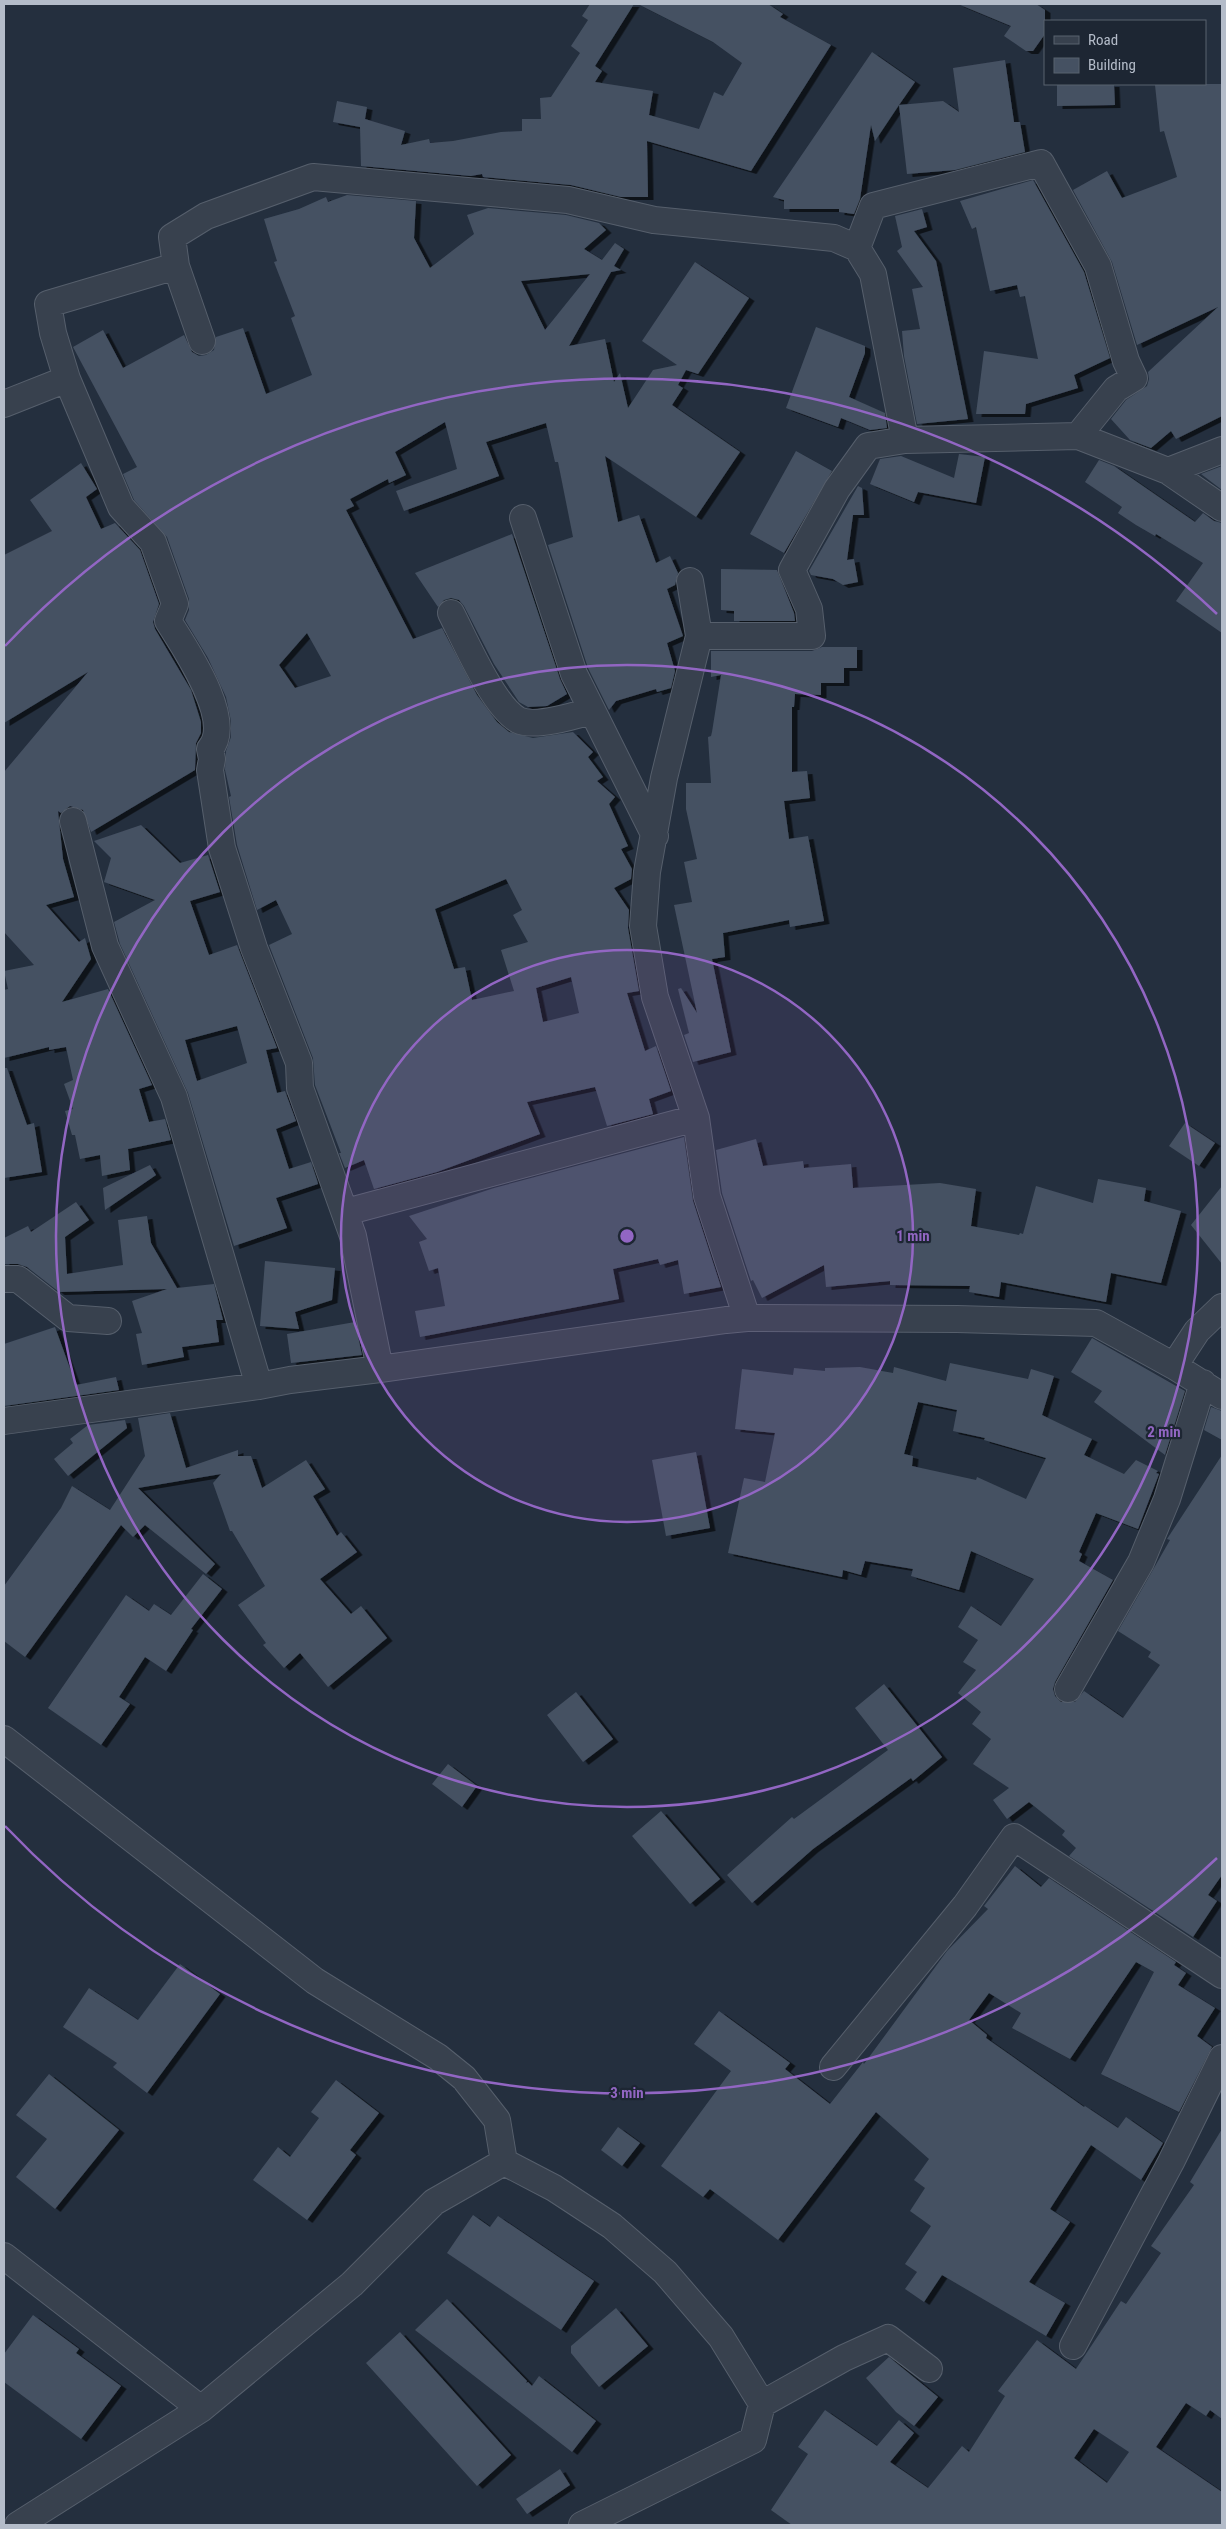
<svg xmlns="http://www.w3.org/2000/svg" width="1226" height="2529" font-family="'Roboto Condensed',sans-serif">
<defs>
<filter id="shadow"><feDropShadow dx="5.5" dy="3" stdDeviation="0" flood-color="#0009"/></filter>
</defs>
<rect width="100%" height="100%" fill="#242f3e"/>
<path fill="#455162" fill-rule="evenodd" filter="url(#shadow)" d="M 590,4 L 634,4 L 595,66 L 602,71 L 595,82 L 653,91 L 649,115 L 699,129 L 714,92 L 723,96 L 742,63 L 713,42 L 638,4 L 768,4 L 783,14 L 780,17 L 831,45 L 751,171 L 647,141 L 648,197 L 621,197 L 571,185 L 483,177 L 482,174 L 471,176 L 361,166 L 360,127 L 333,122 L 337,101 L 367,107 L 365,119 L 405,131 L 401,145 L 429,139 L 430,143 L 453,141 L 501,132 L 522,131 L 522,119 L 541,119 L 540,98 L 551,97 L 580,53 L 571,46 L 588,20 L 582,16 Z
M 958,4 L 1036,4 L 1045,10 L 1045,34 L 1033,51 L 1026,51 L 1004,36 L 1011,26 Z
M 872,52 L 915,82 L 899,105 L 943,101 L 959,112 L 953,68 L 1005,60 L 1014,122 L 1020,122 L 1025,152 L 955,170 L 907,174 L 899,105 L 875,141 L 871,125 L 860,199 L 854,214 L 839,212 L 839,209 L 784,209 L 784,200 L 773,197 Z
M 1057,84 L 1114,84 L 1115,105 L 1057,106 Z
M 1165,84 L 1222,84 L 1222,416 L 1176,439 L 1171,431 L 1151,448 L 1130,440 L 1111,419 L 1126,400 L 1147,386 L 1149,379 L 1148,372 L 1218,307 L 1137,345 L 1112,262 L 1073,190 L 1107,171 L 1122,198 L 1177,177 L 1164,131 L 1160,132 L 1155,85 Z
M 1033,180 L 1084,272 L 1110,358 L 1074,375 L 1078,388 L 1026,404 L 1025,414 L 976,414 L 984,351 L 1038,359 L 1025,296 L 1020,297 L 1017,285 L 990,291 L 976,227 L 972,229 L 960,201 Z
M 347,195 L 416,201 L 414,238 L 430,268 L 474,234 L 467,215 L 488,208 L 566,215 L 599,223 L 606,230 L 584,249 L 602,260 L 615,243 L 624,249 L 614,266 L 621,270 L 611,272 L 569,346 L 605,339 L 614,382 L 620,373 L 628,408 L 653,370 L 677,365 L 642,341 L 695,262 L 749,298 L 698,374 L 686,370 L 678,385 L 683,388 L 672,405 L 740,452 L 696,517 L 605,456 L 618,522 L 639,515 L 656,563 L 670,556 L 678,573 L 675,585 L 667,589 L 683,636 L 667,643 L 675,671 L 671,688 L 657,692 L 656,689 L 616,701 L 609,710 L 588,668 L 548,545 L 573,537 L 558,462 L 555,462 L 546,423 L 486,442 L 499,476 L 404,511 L 396,491 L 457,469 L 445,422 L 395,452 L 406,475 L 389,483 L 388,479 L 350,499 L 354,506 L 346,510 L 413,639 L 442,628 L 477,695 L 497,722 L 509,732 L 533,738 L 573,732 L 593,752 L 588,757 L 603,777 L 597,781 L 615,797 L 609,804 L 628,846 L 621,849 L 632,869 L 631,879 L 614,888 L 629,910 L 628,928 L 639,991 L 627,993 L 645,1051 L 656,1046 L 671,1091 L 649,1099 L 653,1114 L 607,1126 L 595,1087 L 527,1102 L 540,1134 L 437,1172 L 374,1189 L 364,1160 L 345,1168 L 339,1153 L 341,1153 L 315,1085 L 313,1058 L 269,945 L 292,934 L 276,900 L 257,910 L 237,845 L 229,797 L 231,796 L 225,770 L 226,751 L 231,737 L 231,721 L 226,697 L 208,658 L 185,620 L 189,610 L 189,599 L 167,537 L 134,500 L 123,474 L 137,467 L 73,347 L 103,330 L 123,368 L 184,335 L 192,352 L 199,356 L 206,355 L 214,350 L 216,337 L 243,328 L 266,394 L 312,375 L 291,318 L 295,316 L 274,262 L 277,261 L 264,219 L 299,209 L 326,197 L 328,202 ZM 590,274 L 545,330 L 521,281 ZM 307,633 L 331,676 L 295,688 L 279,665 ZM 506,879 L 522,910 L 513,915 L 528,942 L 501,950 L 514,991 L 472,1000 L 465,967 L 454,969 L 435,909 ZM 571,977 L 579,1013 L 543,1022 L 536,988 Z
M 922,209 L 927,227 L 914,231 L 936,261 L 968,419 L 917,424 L 904,356 L 902,331 L 920,329 L 912,289 L 923,287 L 897,251 L 902,247 L 895,216 Z
M 816,327 L 865,346 L 865,353 L 849,397 L 885,413 L 887,428 L 870,430 L 841,418 L 838,427 L 786,408 Z
M 796,451 L 832,471 L 784,553 L 750,534 Z
M 959,454 L 985,457 L 976,503 L 918,492 L 914,502 L 870,484 L 880,459 L 901,456 L 954,478 Z
M 1099,460 L 1114,466 L 1195,522 L 1203,513 L 1214,521 L 1222,523 L 1222,633 L 1176,601 L 1203,563 L 1156,534 L 1155,536 L 1136,525 L 1118,513 L 1122,507 L 1085,482 Z
M 81,463 L 97,489 L 86,497 L 101,529 L 115,523 L 140,550 L 159,604 L 153,622 L 155,629 L 191,690 L 201,722 L 201,733 L 196,743 L 195,770 L 91,832 L 83,810 L 70,806 L 61,813 L 58,811 L 63,859 L 74,897 L 46,905 L 79,942 L 85,938 L 91,959 L 62,1002 L 108,989 L 152,1085 L 139,1089 L 149,1122 L 165,1119 L 171,1140 L 128,1149 L 130,1170 L 102,1176 L 100,1155 L 80,1159 L 75,1135 L 72,1135 L 65,1111 L 73,1109 L 64,1084 L 73,1080 L 66,1047 L 49,1050 L 49,1047 L 4,1058 L 4,990 L 8,989 L 4,971 L 34,965 L 4,932 L 4,772 L 88,672 L 4,723 L 4,555 L 52,531 L 30,500 Z
M 1222,466 L 1222,490 L 1201,474 Z
M 858,486 L 862,488 L 864,515 L 853,515 L 847,560 L 854,559 L 858,582 L 843,585 L 833,579 L 811,575 L 809,571 Z
M 512,534 L 560,679 L 567,694 L 547,706 L 528,707 L 519,702 L 494,664 L 464,606 L 459,600 L 451,598 L 444,600 L 438,607 L 415,573 Z
M 721,569 L 777,570 L 794,613 L 795,621 L 734,621 L 734,611 L 721,610 Z
M 822,647 L 857,647 L 857,668 L 844,668 L 844,683 L 821,683 L 821,695 L 795,694 L 794,707 L 792,707 L 792,772 L 807,771 L 810,798 L 784,801 L 789,839 L 808,836 L 824,921 L 790,927 L 789,920 L 723,933 L 725,957 L 712,959 L 731,1052 L 693,1062 L 684,1035 L 689,1033 L 678,989 L 681,988 L 697,1013 L 674,905 L 692,902 L 684,862 L 697,859 L 686,809 L 686,783 L 711,783 L 708,737 L 711,736 L 712,732 L 721,675 L 711,677 L 711,651 L 812,651 Z
M 141,825 L 180,863 L 208,855 L 220,892 L 190,901 L 209,955 L 237,945 L 277,1048 L 266,1050 L 277,1093 L 285,1091 L 296,1121 L 276,1129 L 289,1169 L 311,1162 L 317,1180 L 318,1184 L 276,1198 L 287,1228 L 234,1246 L 188,1093 L 120,944 L 114,922 L 155,900 L 104,882 L 111,858 L 94,841 ZM 237,1026 L 247,1063 L 197,1081 L 185,1040 Z
M 4,1068 L 7,1068 L 27,1125 L 34,1123 L 42,1172 L 4,1178 Z
M 1185,1123 L 1215,1143 L 1199,1166 L 1169,1146 Z
M 684,1137 L 693,1201 L 721,1287 L 684,1294 L 678,1260 L 660,1265 L 658,1259 L 613,1269 L 619,1299 L 420,1337 L 415,1311 L 445,1306 L 438,1268 L 429,1271 L 419,1242 L 427,1239 L 409,1216 L 494,1188 Z
M 756,1139 L 763,1166 L 803,1161 L 804,1168 L 851,1164 L 853,1188 L 940,1183 L 976,1189 L 971,1226 L 1019,1235 L 1020,1233 L 1023,1234 L 1036,1186 L 1093,1203 L 1098,1179 L 1146,1188 L 1144,1201 L 1181,1211 L 1161,1283 L 1111,1273 L 1106,1302 L 1001,1282 L 999,1297 L 969,1292 L 970,1286 L 890,1285 L 890,1281 L 826,1287 L 824,1265 L 762,1298 L 753,1280 L 751,1281 L 722,1193 L 716,1150 Z
M 150,1165 L 156,1175 L 105,1210 L 103,1188 Z
M 1222,1186 L 1222,1264 L 1191,1225 Z
M 76,1202 L 89,1220 L 65,1237 L 67,1274 L 123,1265 L 118,1220 L 147,1216 L 151,1243 L 177,1288 L 214,1284 L 223,1320 L 216,1320 L 219,1342 L 182,1347 L 184,1357 L 142,1365 L 136,1334 L 142,1333 L 132,1301 L 167,1289 L 59,1292 L 27,1267 L 18,1264 L 4,1264 L 4,1238 L 28,1226 L 31,1232 Z
M 265,1261 L 335,1268 L 332,1300 L 295,1312 L 299,1329 L 260,1326 Z
M 355,1322 L 362,1355 L 291,1363 L 287,1334 Z
M 55,1327 L 76,1385 L 116,1377 L 119,1390 L 4,1406 L 4,1344 Z
M 1092,1338 L 1185,1391 L 1165,1455 L 1094,1402 L 1102,1391 L 1071,1372 Z
M 950,1363 L 1028,1379 L 1031,1369 L 1054,1376 L 1042,1415 L 1092,1439 L 1084,1455 L 1124,1474 L 1136,1460 L 1158,1471 L 1156,1473 L 1159,1474 L 1138,1529 L 1096,1513 L 1079,1552 L 1082,1554 L 1079,1561 L 1113,1580 L 1055,1682 L 1053,1689 L 1055,1696 L 1061,1702 L 1075,1702 L 1084,1691 L 1123,1718 L 1160,1665 L 1148,1657 L 1151,1652 L 1118,1631 L 1170,1540 L 1167,1539 L 1222,1455 L 1222,1875 L 1208,1895 L 1217,1901 L 1193,1937 L 1069,1856 L 1076,1848 L 1062,1835 L 1065,1831 L 1029,1802 L 1007,1819 L 993,1800 L 1009,1788 L 973,1764 L 991,1739 L 972,1724 L 981,1712 L 958,1693 L 976,1670 L 963,1662 L 978,1640 L 958,1627 L 971,1606 L 1001,1626 L 1034,1579 L 971,1551 L 959,1590 L 911,1576 L 913,1569 L 865,1561 L 861,1575 L 843,1570 L 842,1577 L 728,1553 L 744,1478 L 765,1482 L 775,1433 L 735,1429 L 742,1369 L 793,1375 L 794,1368 L 825,1371 L 825,1368 L 860,1367 L 893,1373 L 894,1367 L 946,1381 ZM 918,1402 L 957,1410 L 953,1431 L 985,1438 L 984,1440 L 1046,1458 L 1026,1499 L 977,1477 L 976,1480 L 912,1466 L 913,1456 L 904,1454 Z
M 1211,1407 L 1222,1411 L 1222,1440 L 1204,1430 Z
M 170,1413 L 186,1468 L 238,1450 L 238,1456 L 251,1456 L 262,1488 L 306,1460 L 325,1489 L 313,1496 L 337,1536 L 341,1532 L 357,1552 L 320,1579 L 351,1614 L 361,1606 L 387,1638 L 328,1687 L 300,1653 L 284,1668 L 263,1645 L 266,1643 L 238,1605 L 265,1586 L 232,1531 L 230,1531 L 213,1483 L 221,1474 L 138,1488 L 215,1564 L 206,1574 L 145,1525 L 133,1537 L 121,1525 L 25,1657 L 4,1641 L 4,1586 L 61,1508 L 72,1486 L 110,1510 L 145,1456 L 138,1418 Z
M 125,1420 L 127,1428 L 68,1476 L 54,1459 L 73,1443 L 70,1439 L 88,1425 Z
M 696,1452 L 710,1528 L 666,1536 L 652,1460 Z
M 203,1574 L 222,1589 L 191,1629 L 193,1630 L 166,1671 L 145,1657 L 119,1697 L 130,1704 L 101,1745 L 48,1708 L 126,1595 L 149,1611 L 154,1604 L 171,1615 Z
M 884,1684 L 942,1757 L 913,1781 L 911,1778 L 813,1849 L 752,1903 L 727,1875 L 792,1817 L 794,1819 L 888,1750 L 855,1708 Z
M 576,1692 L 613,1739 L 583,1762 L 547,1715 Z
M 448,1764 L 477,1786 L 462,1807 L 432,1784 Z
M 661,1811 L 720,1879 L 690,1904 L 632,1836 Z
M 1015,1866 L 1041,1887 L 1049,1878 L 1176,1962 L 1174,1965 L 1186,1973 L 1178,1985 L 1215,2008 L 1197,2036 L 1212,2047 L 1179,2112 L 1101,2074 L 1154,1972 L 1136,1962 L 1070,2059 L 1012,2028 L 1021,2013 L 989,1993 L 969,2020 L 987,2035 L 986,2038 L 1084,2107 L 1085,2106 L 1118,2128 L 1126,2117 L 1163,2143 L 1141,2180 L 1091,2145 L 1050,2209 L 1070,2222 L 1029,2282 L 1065,2303 L 1046,2336 L 942,2275 L 924,2302 L 905,2289 L 917,2272 L 905,2264 L 931,2226 L 910,2211 L 925,2188 L 914,2180 L 929,2159 L 876,2112 L 778,2240 L 710,2189 L 703,2197 L 661,2166 L 731,2071 L 694,2044 L 719,2011 L 790,2063 L 785,2069 L 830,2104 L 863,2062 L 864,2064 L 947,1951 L 988,1909 L 984,1906 Z
M 180,1964 L 220,1994 L 147,2093 L 113,2067 L 117,2063 L 63,2027 L 89,1988 L 138,2020 Z
M 49,2074 L 119,2130 L 55,2209 L 16,2177 L 47,2139 L 16,2115 Z
M 336,2080 L 379,2113 L 350,2150 L 356,2155 L 307,2220 L 253,2180 L 278,2147 L 290,2157 L 319,2118 L 311,2112 Z
M 618,2127 L 640,2143 L 622,2166 L 601,2150 Z
M 1222,2129 L 1222,2419 L 1210,2410 L 1206,2416 L 1186,2403 L 1156,2447 L 1222,2492 L 1222,2525 L 792,2525 L 771,2510 L 808,2454 L 798,2447 L 825,2410 L 877,2446 L 899,2420 L 914,2433 L 890,2462 L 928,2488 L 962,2446 L 969,2452 L 1005,2396 L 998,2391 L 1037,2340 L 1076,2369 L 1121,2301 L 1126,2304 L 1161,2253 L 1151,2246 L 1194,2185 L 1190,2182 ZM 1094,2429 L 1129,2452 L 1107,2483 L 1074,2458 Z
M 473,2215 L 490,2227 L 498,2216 L 594,2281 L 561,2330 L 447,2253 Z
M 447,2299 L 527,2381 L 526,2383 L 528,2382 L 532,2386 L 539,2376 L 596,2421 L 572,2452 L 415,2330 Z
M 616,2308 L 648,2346 L 599,2387 L 571,2353 L 571,2346 Z
M 33,2315 L 79,2349 L 76,2353 L 121,2386 L 81,2439 L 4,2382 L 4,2354 Z
M 400,2332 L 511,2455 L 477,2486 L 366,2363 Z
M 889,2357 L 938,2397 L 914,2426 L 896,2412 L 866,2378 Z
M 560,2469 L 570,2485 L 527,2514 L 516,2499 Z"/>
<g fill="none" stroke-linecap="round" stroke-linejoin="round">
<defs>
<path id="minor" d="M 857,248 L 873,206 L 1041,163 L 1098,266 L 1126,361 L 1134,378 L 1116,389 L 1078,436
M 176,266 L 48,304 L 53,333 L 67,379 L 121,507 L 153,542 L 175,604 L 168,621 C 184,647 235,720 210,749 L 212,759 L 210,770 L 222,848 L 254,948 L 299,1063 L 300,1088 L 353,1236 L 380,1369
M 202,341 L 176,266 L 172,237 L 206,216 L 313,177 L 568,200 L 654,220 L 834,238 L 857,248 L 873,274 L 905,440 L 1078,436 L 1168,471 L 1222,508
M 4,404 L 67,379
M 1168,471 L 1222,450
M 523,518 L 574,674 L 655,836
M 690,581 L 699,636
M 451,613 C 465,640 493,706 518,720 C 534,728 574,716 591,711
M 73,821 L 105,946 L 174,1097 L 259,1386
M 346,1212 L 696,1118
M 4,1279 L 18,1279 L 68,1318 L 108,1321
M 747,1318 L 707,1196 L 696,1118 L 655,997 L 643,926 L 647,872 L 664,778 L 699,636 L 812,636 L 809,609 L 792,570 L 837,489 L 868,446 L 905,440
M 1174,1366 L 1197,1331 L 1222,1307
M 4,1421 L 259,1386 L 290,1380 L 380,1369 L 726,1320 L 747,1318 L 957,1319 L 1096,1323 L 1174,1366 L 1222,1396
M 1068,1689 L 1141,1562 L 1167,1499 L 1203,1383
M 4,1739 L 315,1981 L 438,2057 L 464,2078 L 497,2120 L 504,2162
M 833,2067 L 965,1906 L 1014,1837 L 1222,1975
M 504,2162 L 554,2188 L 612,2226 L 665,2272 L 721,2337 L 762,2404 L 753,2440 L 582,2525
M 4,2256 L 201,2409
M 1073,2346 L 1171,2162 L 1222,2058
M 762,2404 L 844,2358 L 888,2338 L 929,2369
M 18,2525 L 201,2409 L 352,2284 L 434,2202 L 504,2162"/>
</defs>
<use href="#minor" stroke="#565f6c" stroke-width="28"/>
<use href="#minor" stroke="#38414e" stroke-width="26"/>
</g>
<circle cx="627" cy="1236" r="286" fill="#9266c3" fill-opacity=".12"/>
<g fill="none" stroke="#9266c3" stroke-width="2.5">
<circle cx="627" cy="1236" r="286"/>
<circle cx="627" cy="1236" r="571"/>
<path d="M1217 1858A857 857 0 0 1 5 1826M5 646A857 857 0 0 1 1217 614"/>
</g>
<circle cx="627" cy="1236" r="8" fill="#9266c3" stroke="#1d2633" stroke-width="2.5"/>
<g font-size="15" text-anchor="middle" font-weight="bold" fill="#9266c3" stroke="#1d2633" stroke-width="4.5" stroke-linejoin="round" paint-order="stroke">
<text x="913" y="1241">1 min</text>
<text x="1164" y="1437">2 min</text>
<text x="627" y="2098">3 min</text>
</g>
<rect width="1226" height="2529" fill="none" stroke="#b4bcc9" stroke-width="10"/>
<rect x="1044" y="20" width="162" height="65" fill="#1d2633" stroke="#59626f"/>
<rect x="1054" y="36" width="25" height="8" fill="#38414e" stroke="#59626f"/>
<text x="1088" y="45" font-size="15" fill="#b4bcc9">Road</text>
<rect x="1054" y="58" width="25" height="15" fill="#455162" stroke="#59626f"/>
<text x="1088" y="70" font-size="15" fill="#b4bcc9">Building</text>
</svg>
